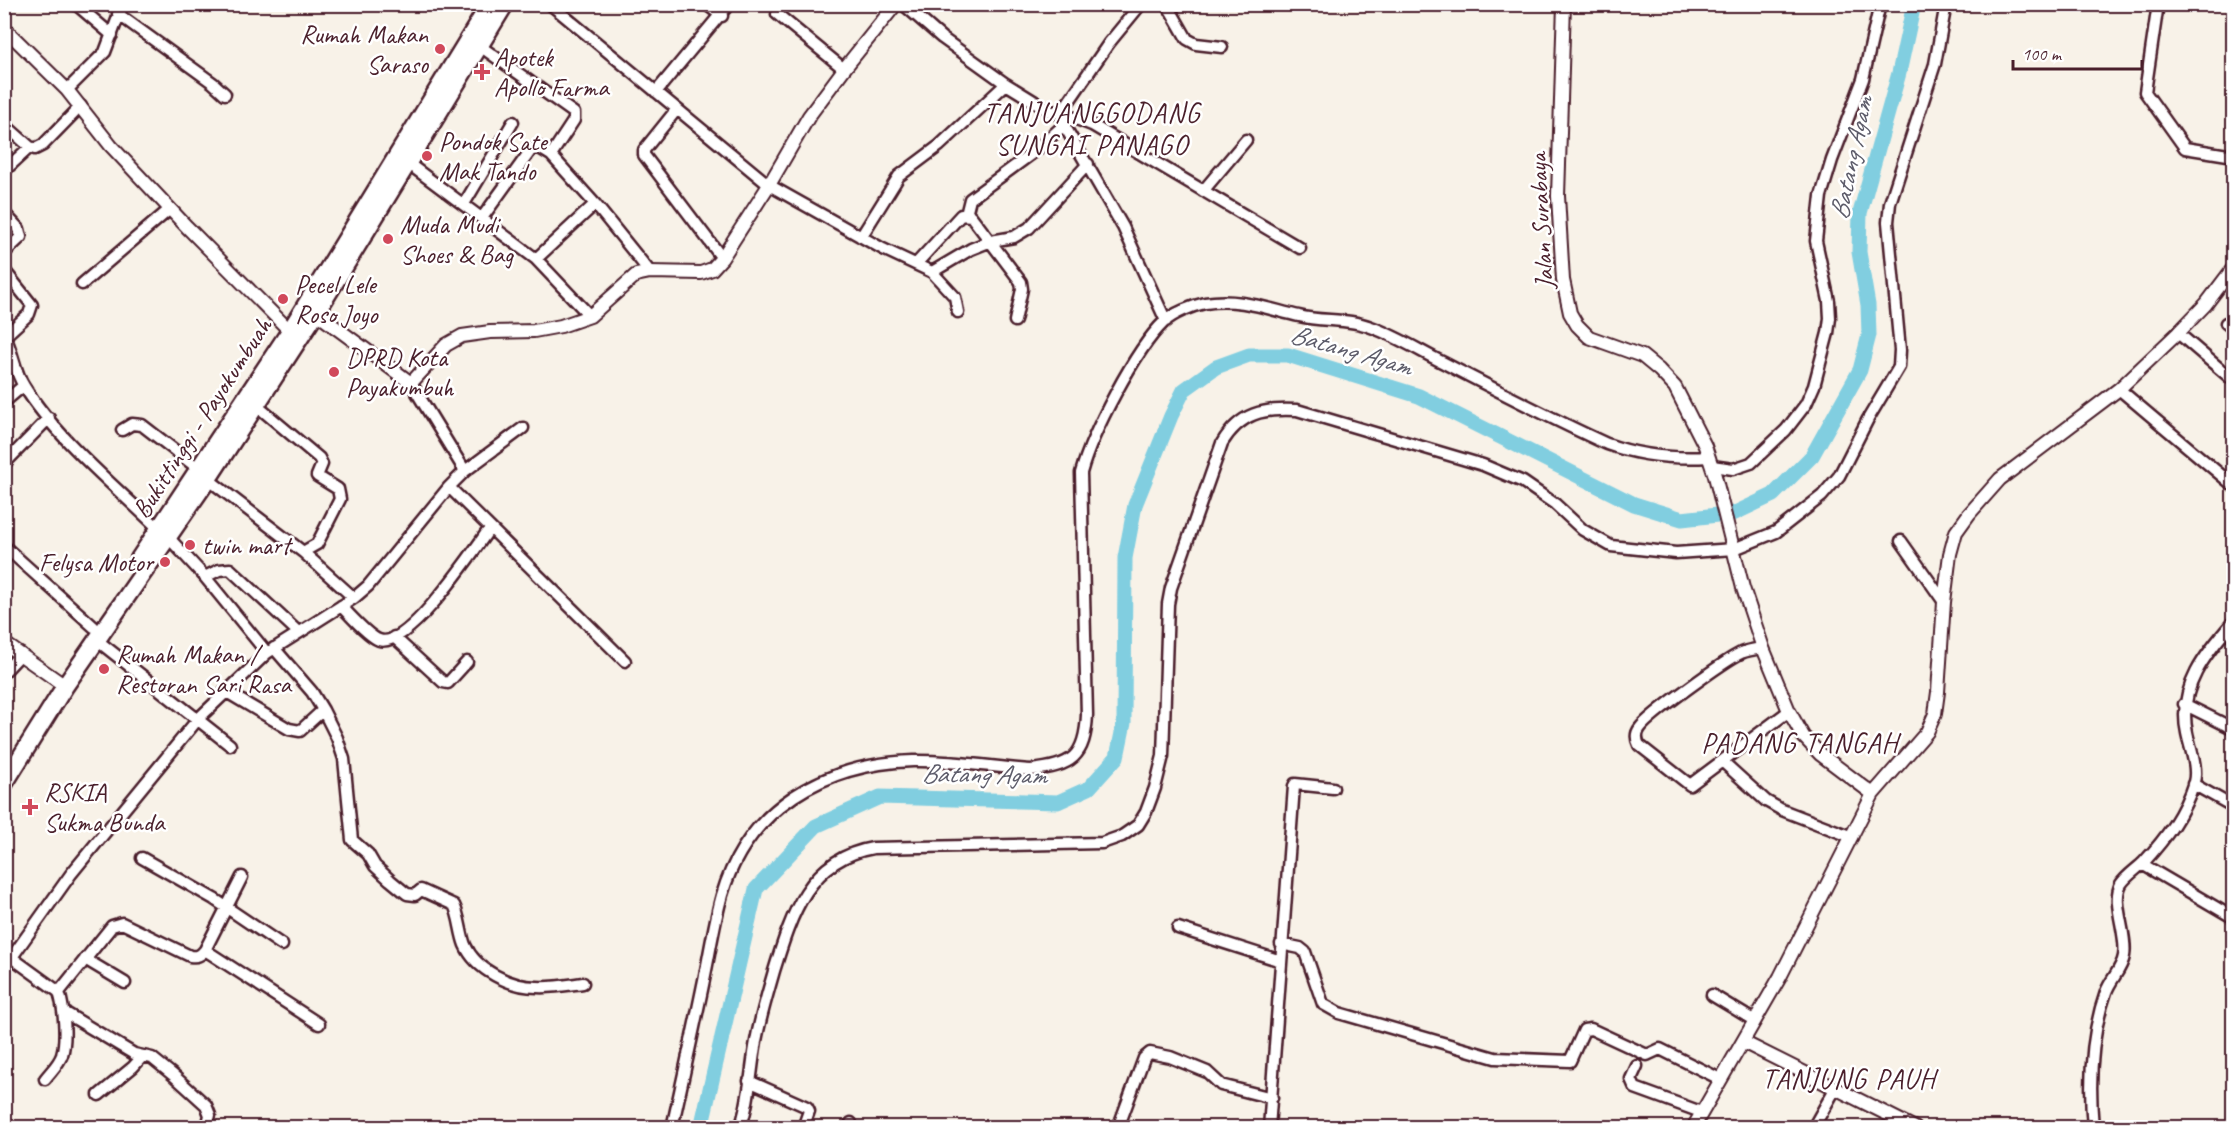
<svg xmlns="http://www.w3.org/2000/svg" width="2238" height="1132" font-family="Caveat,sans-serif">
<rect width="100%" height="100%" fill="#f8f2e8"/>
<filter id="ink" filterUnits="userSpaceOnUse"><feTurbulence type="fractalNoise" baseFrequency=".0167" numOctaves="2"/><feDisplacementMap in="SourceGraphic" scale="12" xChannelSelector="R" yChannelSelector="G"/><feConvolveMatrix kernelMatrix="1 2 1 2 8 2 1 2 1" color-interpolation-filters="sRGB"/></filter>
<g filter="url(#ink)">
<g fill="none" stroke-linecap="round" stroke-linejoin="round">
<path stroke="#81cee0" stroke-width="15" d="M 701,1128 L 756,889 L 816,826 L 880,797 L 1058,802 L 1089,788 L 1117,757 L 1124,723 L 1125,558 L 1135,505 L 1171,416 L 1184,390 L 1216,367 L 1249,355 L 1288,355 L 1419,396 L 1634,504 L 1682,519 L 1735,513 L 1773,495 L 1812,456 L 1860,370 L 1869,335 L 1868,305 L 1859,252 L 1860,213 L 1899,73 L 1914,4"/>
<defs>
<path id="minor" d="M 550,4 L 769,185 L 883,249 L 932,272 L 955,297 L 958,312
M 706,4 L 722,16
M 903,4 L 942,38 L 1006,84 L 1053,113 L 1065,107 L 1109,43 L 1141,4
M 1167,4 L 1187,39 L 1196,44 L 1222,47
M 2158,4 L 2145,92 L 2185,148 L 2234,156
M 78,6 L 112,35
M 118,14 L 213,83 L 225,94
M 777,14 L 844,69
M 480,46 L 574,113 L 574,120 L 551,155 L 595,204 L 650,272
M 67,90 L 105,52 L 123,4
M 656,92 L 729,4
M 677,109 L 644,150 L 644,155 L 722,258
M 1061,113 L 1092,125 L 1300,248
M 4,124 L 30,147
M 1064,125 L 1123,227 L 1166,321
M 409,164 L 536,259 L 590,316
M 4,171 L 30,147 L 35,149 L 43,145 L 81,106
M 1203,191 L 1246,140
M 464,204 L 513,122
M 4,213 L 19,229 L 21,237 L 4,253
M 966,215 L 970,199 L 1034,152 L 1064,125 L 1063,121
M 482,218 L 531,150 L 538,147 L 551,155
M 861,237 L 899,176 L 939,146 L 1006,84
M 536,259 L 595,204
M 916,264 L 961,215 L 971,216 L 1021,282 L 1022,289 L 1015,321
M 4,270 L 32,305 L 29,314 L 5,336
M 932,272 L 971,249 L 991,241 L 1014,237 L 1029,228 L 1088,164
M 82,284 L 170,209
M 2226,323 L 2234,329
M 2178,333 L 2234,381
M 4,335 C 13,351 14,371 24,386 C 55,437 116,487 159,529
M 2119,389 L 2234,486
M 4,402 L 23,386
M 256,405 L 319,458 L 322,464 L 317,476 L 338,489 L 340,499 L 317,544 L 303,552
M 122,430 L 132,424 L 142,425 L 199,469
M 4,464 L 49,418
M 1712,466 L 1733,469 L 1751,463 L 1786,430 L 1806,404 L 1814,386 L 1828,333 L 1830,318 L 1829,301 L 1816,241 L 1821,196 L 1832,160 L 1863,79 L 1880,4
M 465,471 L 523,428
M 208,479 L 303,552 L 354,598
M 449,487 L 625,661
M 168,537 L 205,577 L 267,653
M 1901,541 L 1944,602
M 4,546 L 94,627
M 205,577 L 219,570 L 230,569 L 298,632
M 341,606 C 350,615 368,636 379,640 C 408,650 474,550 490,528
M 394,637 L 443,682 L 448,683 L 467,662
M 98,641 L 230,745
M 1763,648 C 1756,649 1748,650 1741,653 C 1726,660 1649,715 1640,728 C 1636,733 1636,739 1639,745 L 1690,785 L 1789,711
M 4,672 L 21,654
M 225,691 L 289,729 L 300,731 L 323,710 L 312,692 L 274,648
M 2184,704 L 2234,729
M 323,710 L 337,738 L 344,759 L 352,840 L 368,854 L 375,866 L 390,880 L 407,894 L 415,895 L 421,890 L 454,905 C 460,917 460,932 465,945 C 476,970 510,987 537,987 C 552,988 568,985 583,983
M 1722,761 L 1766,801 L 1782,810 L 1852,837
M 2193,784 L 2234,807
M 142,858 L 214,899 L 282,945
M 2142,864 L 2234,918
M 1178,928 L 1281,961
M 1281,944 L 1300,948 L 1305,952 L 1323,1004 L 1339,1013 L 1495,1058 L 1570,1061 L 1584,1030 L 1591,1029 L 1647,1055 L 1660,1049 L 1720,1079
M 205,950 L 319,1024
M 4,952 L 59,992 C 64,1008 67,1038 62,1055 C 59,1064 51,1071 45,1079
M 85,959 L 125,983
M 4,964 L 12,957 L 71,874 L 198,719 L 267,653 L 354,598 L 368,586 L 449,487 L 465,471 L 411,383
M 59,992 L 112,926 L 122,923 L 190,956 C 197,957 200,956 205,950 L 242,877
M 1712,995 L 1755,1021
M 64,1012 L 134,1054 L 152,1058 L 173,1075 L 206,1105 L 210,1115 L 207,1128
M 1637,1066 L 1631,1079 L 1635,1088 L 1701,1112
M 749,1081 L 807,1107 L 809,1111 L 803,1128
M 99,1095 L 133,1067 L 143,1056
M 672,1128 C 683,1078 694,1029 704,980 C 710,952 714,923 722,895 C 748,807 825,764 913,761 C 952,760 992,767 1031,770 C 1072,766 1085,757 1087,715 L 1081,473 C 1092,433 1135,350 1164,322 C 1174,313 1192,306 1205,303 C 1238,297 1268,309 1299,316 C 1322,322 1348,318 1371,327 C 1396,336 1420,351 1444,363 C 1498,391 1552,419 1607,444 C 1640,456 1674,459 1709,457
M 740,1128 C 749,1106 751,1070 755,1047 C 759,1021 767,996 774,971 C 791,916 808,859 873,848 L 1102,843 L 1122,836 L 1138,825 L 1146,812 L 1155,788 L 1163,756 L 1168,604 L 1171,588 L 1222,443 C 1240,413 1263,408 1297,410 L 1483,465 L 1523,482 L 1555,504 L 1583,530 L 1611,546 L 1676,553 L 1734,549 L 1776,532 L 1822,496 L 1839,476 L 1868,419 L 1899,367 L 1900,350 L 1888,222 L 1890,203 L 1935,64 L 1946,4
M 848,1128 L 851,1123
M 1118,1128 L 1144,1058 L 1150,1053 L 1170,1057 L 1207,1072 L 1221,1085 L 1272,1098
M 1269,1128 L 1294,786 L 1295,784 L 1333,788
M 1813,1128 L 1835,1089
M 2093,1128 C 2089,1084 2091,1034 2106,992 C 2110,980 2122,969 2124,956 C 2128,935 2111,902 2121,884 C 2126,876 2137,869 2144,862 C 2166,838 2184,814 2194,782 C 2198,767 2190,748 2187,733 C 2177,688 2206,653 2234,621"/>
<path id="tertiary" d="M 1564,4 L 1558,196 L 1563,280 L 1570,313 L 1577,325 L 1589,337 L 1642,356 L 1659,370 L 1675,387 L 1705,446 L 1715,476 L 1743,588 L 1763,648 L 1789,711 L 1803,736 L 1820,754 L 1873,794
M 4,28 L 67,90 L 111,146 L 187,227 L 290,331
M 316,313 L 411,383 L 446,345 L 462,336 L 490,332 L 534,331 L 561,326 L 590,316 L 636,275 L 650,272 L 701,273 L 712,269 L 722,258 L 769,185 L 809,116 L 844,69 L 896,4
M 4,643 L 65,686
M 1743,1042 L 1915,1128
M 1693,1128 L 1780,977 L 1873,794 L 1927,732 L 1935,714 L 1938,692 L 1944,602 L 1950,554 L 1956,532 L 1969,514 L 2000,479 L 2119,389 L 2178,333 L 2206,304 L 2234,267"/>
<path id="trunk" d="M 139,559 L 290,331 L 490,4
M 4,784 L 65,686 L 208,479 L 316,313 L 505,4"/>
</defs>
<use href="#minor" stroke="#4a1f2b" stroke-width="15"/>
<use href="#tertiary" stroke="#4a1f2b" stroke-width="16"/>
<use href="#trunk" stroke="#4a1f2b" stroke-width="21"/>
<use href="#minor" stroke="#fff" stroke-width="10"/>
<use href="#tertiary" stroke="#fff" stroke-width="12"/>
<use href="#trunk" stroke="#fff" stroke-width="16"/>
</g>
</g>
<g fill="#d1495b" stroke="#fff" stroke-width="2">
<circle cx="440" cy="49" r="6"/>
<path d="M479 63h6v6h6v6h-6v6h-6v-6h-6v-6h6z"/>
<circle cx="427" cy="156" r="6"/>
<circle cx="388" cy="239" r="6"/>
<circle cx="283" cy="299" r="6"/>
<circle cx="334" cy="372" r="6"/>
<circle cx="190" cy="545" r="6"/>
<circle cx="165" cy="562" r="6"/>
<circle cx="104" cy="669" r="6"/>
<path d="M27 798h6v6h6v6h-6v6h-6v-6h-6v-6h6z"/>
</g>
<g text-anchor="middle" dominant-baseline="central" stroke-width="5" stroke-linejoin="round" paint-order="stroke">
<g font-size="26" fill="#4a1f2b" stroke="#fff" text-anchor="start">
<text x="428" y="34" text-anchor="end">Rumah Makan<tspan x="428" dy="30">Saraso</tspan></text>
<text x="494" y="57">Apotek<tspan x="494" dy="30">Apollo Farma</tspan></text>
<text x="439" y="141">Pondok Sate<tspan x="439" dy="30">Mak Tando</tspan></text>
<text x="400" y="224">Muda Mudi<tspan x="400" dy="30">Shoes &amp; Bag</tspan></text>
<text x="295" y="284">Pecel Lele<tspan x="295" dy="30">Roso Joyo</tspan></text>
<text x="346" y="357">DPRD Kota<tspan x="346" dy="30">Payakumbuh</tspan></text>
<text x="202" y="545">twin mart</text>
<text x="153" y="562" text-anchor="end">Felysa Motor</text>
<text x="116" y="654">Rumah Makan /<tspan x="116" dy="30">Restoran Sari Rasa</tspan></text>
<text x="44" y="792">RSKIA<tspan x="44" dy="30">Sukma Bunda</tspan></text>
</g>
<g font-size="26" fill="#4a1f2b" stroke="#fff">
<text transform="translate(1541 221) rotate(-93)">Jalan Surabaya</text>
<text transform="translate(202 418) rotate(-57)">Bukittinggi - Payokumbuah</text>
</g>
<g font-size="27" font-style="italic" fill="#5d5c6a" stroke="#fff">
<text transform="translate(1851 158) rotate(-78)">Batang Agam</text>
<text transform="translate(1351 350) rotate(16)">Batang Agam</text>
<text transform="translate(984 774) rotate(1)">Batang Agam</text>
</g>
<g font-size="28" letter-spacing="1.5" fill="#4a1f2b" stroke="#fff">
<text x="1092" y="112">TANJUANGGODANG<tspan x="1092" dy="32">SUNGAI PANAGO</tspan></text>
<text x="1800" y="742">PADANG TANGAH</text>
<text x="1849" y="1078">TANJUNG PAUH</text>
</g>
</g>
<rect width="2238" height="1132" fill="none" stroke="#fff" stroke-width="24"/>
<rect x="12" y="12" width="2214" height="1108" fill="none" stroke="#4a1f2b" stroke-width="2" filter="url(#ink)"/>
<path d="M2013 60v9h129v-9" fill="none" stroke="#4a1f2b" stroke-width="3"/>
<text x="2022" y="60" font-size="18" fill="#4a1f2b" stroke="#ffffff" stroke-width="4.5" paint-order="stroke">100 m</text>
</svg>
